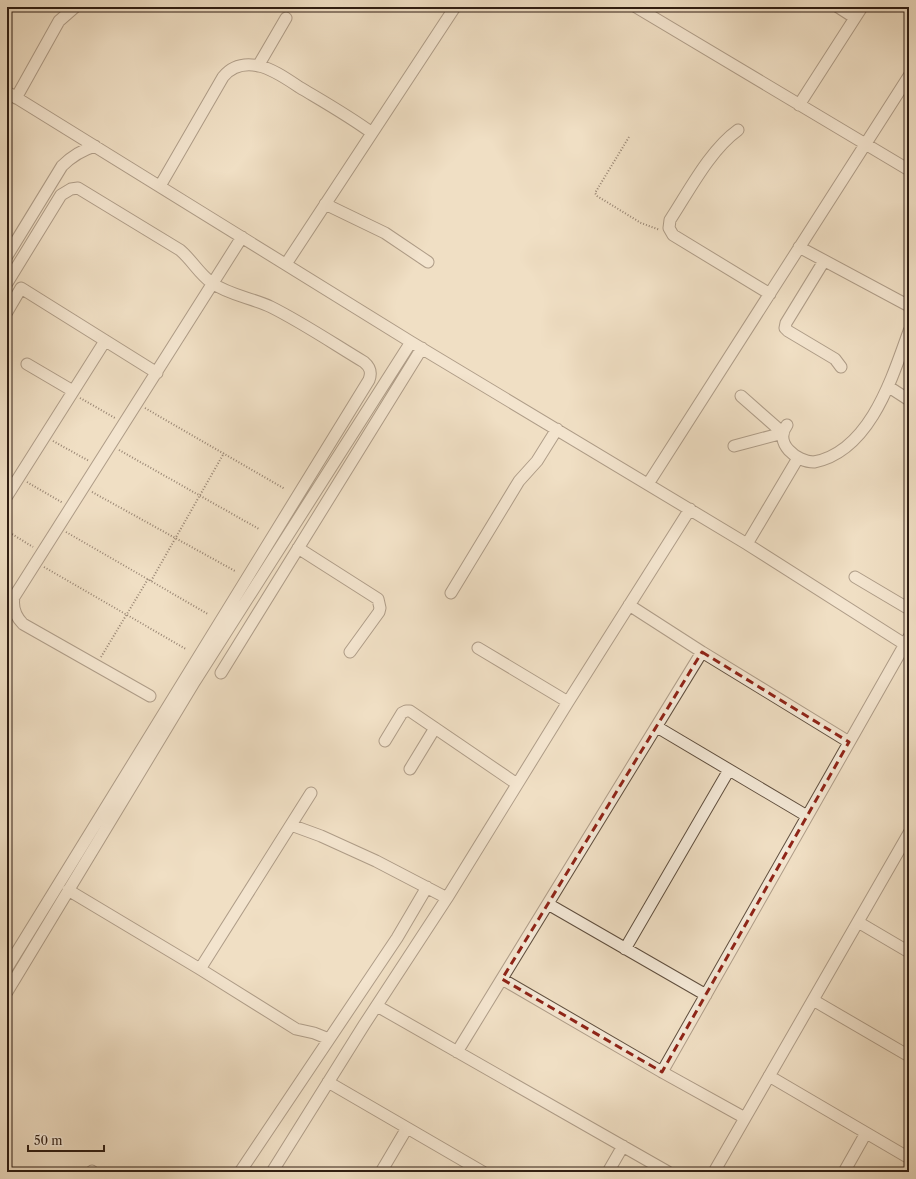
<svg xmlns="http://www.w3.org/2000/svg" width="916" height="1179" font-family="'Libre Caslon Text',serif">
<rect width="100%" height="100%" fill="#f0dfc4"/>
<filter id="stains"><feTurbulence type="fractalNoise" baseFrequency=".005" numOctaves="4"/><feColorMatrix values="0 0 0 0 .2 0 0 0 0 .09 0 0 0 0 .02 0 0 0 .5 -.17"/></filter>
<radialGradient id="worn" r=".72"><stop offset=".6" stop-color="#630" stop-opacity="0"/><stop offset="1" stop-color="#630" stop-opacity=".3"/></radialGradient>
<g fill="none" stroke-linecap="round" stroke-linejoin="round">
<defs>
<path id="minor" d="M 636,7 L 909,170
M 838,7 L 855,18
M 258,66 L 286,18
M 7,92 L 411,342 L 747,544 L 909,647
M 16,98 L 59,21 L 75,7
M 799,105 L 862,7
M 738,130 C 710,150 689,191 670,220 L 669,228 L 673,235 L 770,294
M 160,186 L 223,77 C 232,66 245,63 259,66 C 273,69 287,79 299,87 C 324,102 349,116 372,133
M 325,204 L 385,233 L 428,262
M 799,247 L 909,306
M 7,256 L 62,166 C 72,156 82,150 95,146
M 824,261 L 786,323 L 785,328 L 788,331 L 835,359 L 841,367
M 286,264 L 455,7
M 7,283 L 61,195 L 71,189 L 78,188 L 180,250 C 192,260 199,274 212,283 C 229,295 252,298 271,307 C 303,323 334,344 364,362 C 370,367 372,372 369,380 L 7,968
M 7,312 L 21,288 L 157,373
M 27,364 L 73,391
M 889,387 L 909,400
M 741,396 L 783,433
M 787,425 C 773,443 797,462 814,462 C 870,451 892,378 909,331
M 734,446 L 783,433
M 648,484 L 909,76
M 7,496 L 105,341
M 747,544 L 798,458
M 298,548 L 378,599 L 380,608 L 379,612 L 350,652
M 855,577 L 909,609
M 451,593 L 519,481 L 537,461 L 557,429
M 629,605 L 702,652 L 849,742
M 478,648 L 568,702
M 221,673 L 422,348
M 150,696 L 23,624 C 15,616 12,608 14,597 L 242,237
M 657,727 L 807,816
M 385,741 L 402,713 L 406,711 L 410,711 L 517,784
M 410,769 L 435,728
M 291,825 L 321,836 L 376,861 L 447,898
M 68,890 L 200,969 L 296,1029 L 314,1033 L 329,1039
M 548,904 L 706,995
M 858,922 L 909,952
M 625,949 L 729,770
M 200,969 L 311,793
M 502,979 L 662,1072 L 745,1118
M 7,992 L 195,681 L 411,342
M 813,1000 L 909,1056
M 377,1006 L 668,1172
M 457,1052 L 702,652
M 662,1072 L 909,637
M 769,1076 L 909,1158
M 328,1082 L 483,1172
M 92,1171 L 93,1172
M 240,1172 L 397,938 L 427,887
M 272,1172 L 364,1025 L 447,898 L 568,702 L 690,509
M 381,1172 L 407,1128
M 608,1172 L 623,1146
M 714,1172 L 909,833
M 844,1172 L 866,1133"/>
</defs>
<use href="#minor" stroke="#5f4e3e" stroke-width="13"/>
<path stroke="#2f1d12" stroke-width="2" stroke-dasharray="1 2" stroke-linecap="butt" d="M 629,137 L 595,193 L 597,196 L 641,223 L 660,230
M 80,398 L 115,418
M 145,408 L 285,489
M 53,441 L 89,461
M 119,450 L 259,529
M 27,482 L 63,503
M 92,492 L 235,571
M 7,531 L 33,547
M 66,532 L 208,614
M 44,567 L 186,649
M 151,581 L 224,453
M 101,657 L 148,579"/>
<use href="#minor" stroke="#f5ead9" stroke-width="11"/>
</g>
<path d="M0 0H916V1179H0ZM 702,652 L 849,742 L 662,1072 L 502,979 Z" fill="#f0dfc4" fill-opacity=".55" fill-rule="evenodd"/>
<path fill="none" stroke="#8f2418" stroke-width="3" stroke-dasharray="8 5" stroke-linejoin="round" d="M 702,652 L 849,742 L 662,1072 L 502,979 Z"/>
<rect width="916" height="1179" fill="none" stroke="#f0dfc4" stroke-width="24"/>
<rect x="8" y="8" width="900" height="1163" fill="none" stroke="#2f1d12" stroke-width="2"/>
<rect x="12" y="12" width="892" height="1155" fill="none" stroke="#2f1d12"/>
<path d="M28 1145v6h76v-6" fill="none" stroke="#2f1d12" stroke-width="2"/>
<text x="34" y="1145" font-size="12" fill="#2f1d12" stroke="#f5ead9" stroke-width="3" paint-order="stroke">50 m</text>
<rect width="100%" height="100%" filter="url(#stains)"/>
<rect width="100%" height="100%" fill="url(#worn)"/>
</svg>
